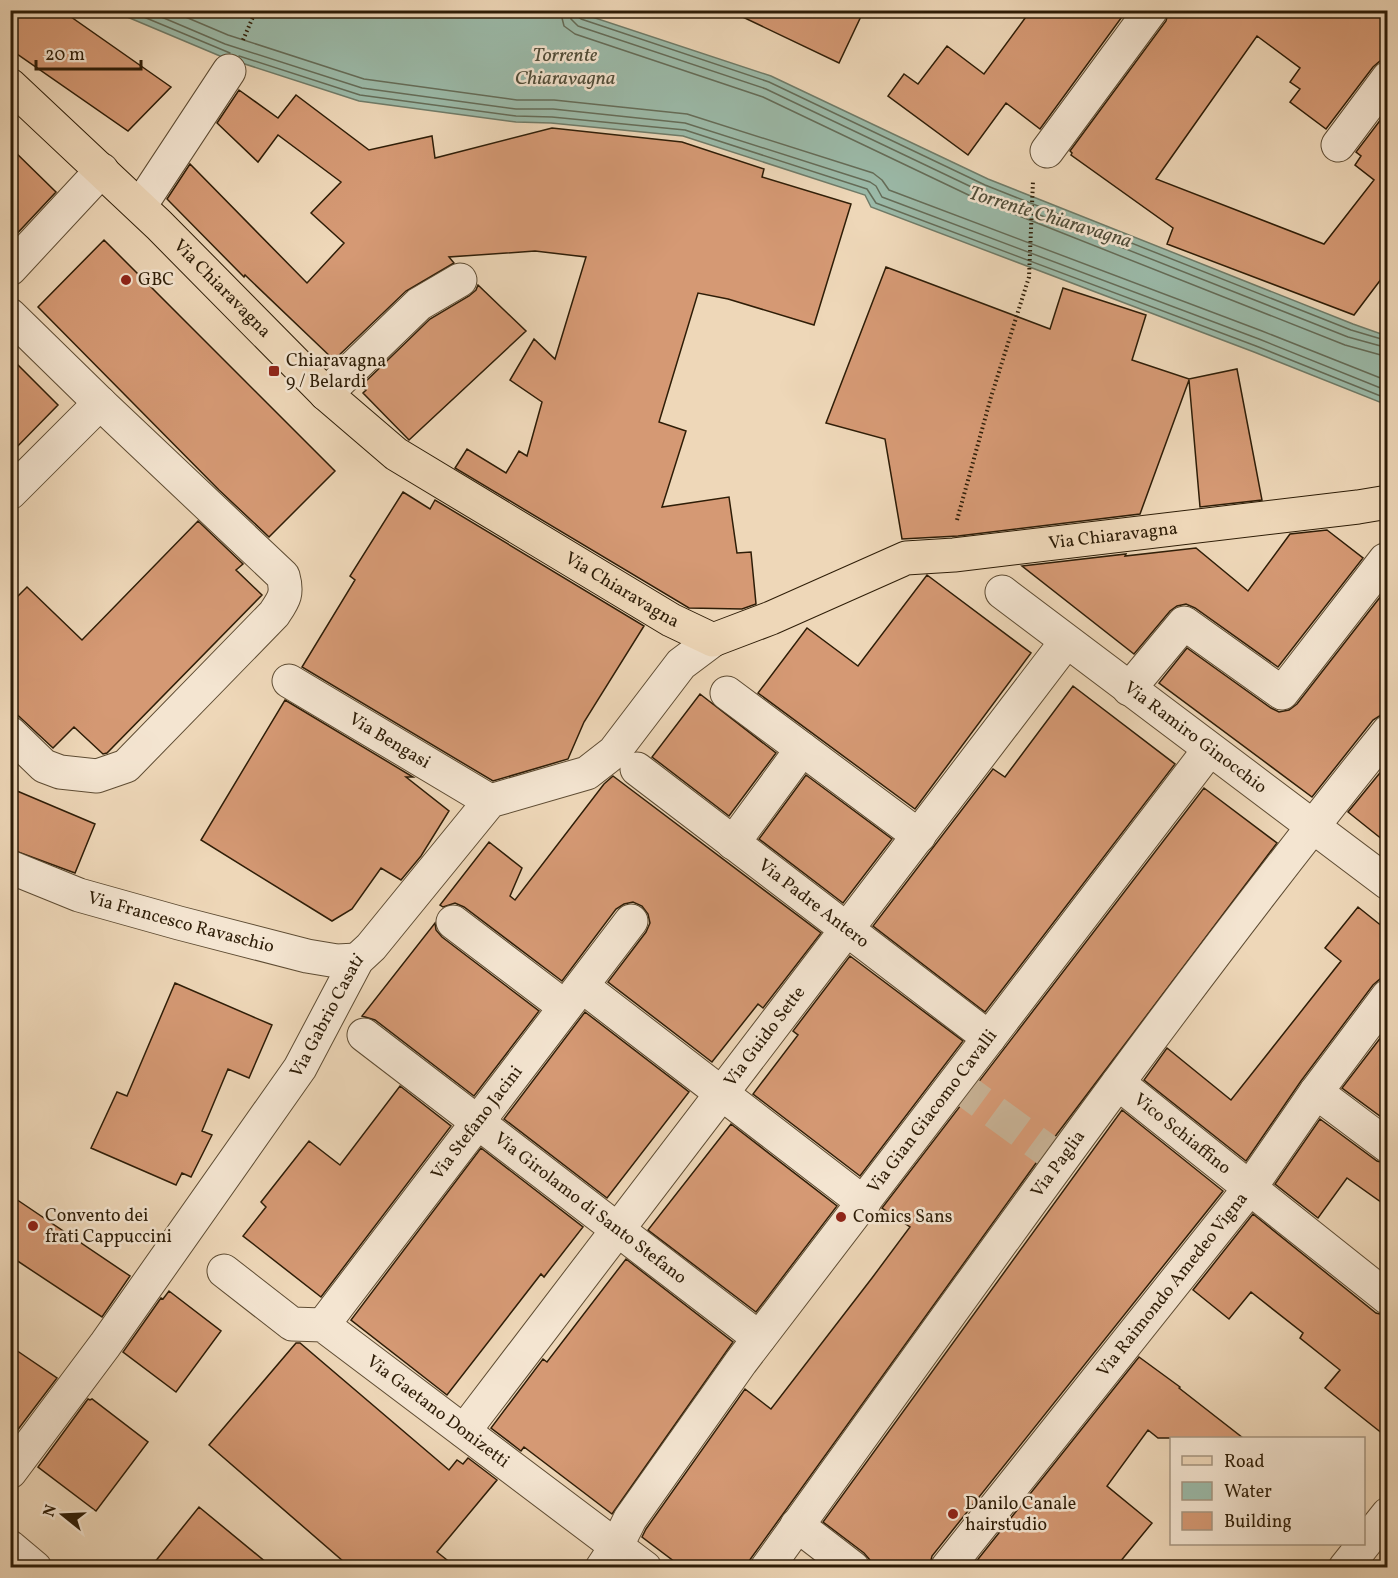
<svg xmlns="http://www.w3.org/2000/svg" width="1398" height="1578" font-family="Vollkorn,serif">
<rect width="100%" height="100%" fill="#eed7b8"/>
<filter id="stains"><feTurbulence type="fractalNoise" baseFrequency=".00333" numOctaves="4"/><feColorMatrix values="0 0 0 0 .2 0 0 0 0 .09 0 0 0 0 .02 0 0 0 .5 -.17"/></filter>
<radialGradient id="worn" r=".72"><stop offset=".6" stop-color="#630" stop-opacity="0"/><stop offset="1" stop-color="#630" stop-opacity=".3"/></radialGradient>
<path fill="#9bbaa9" stroke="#6f7b68" stroke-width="1.5" d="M 113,11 L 574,11 L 771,76 L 988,179 L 1353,324 L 1387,336 L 1387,405 L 1254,352 L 871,207 L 865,195 L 683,136 L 551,123 L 516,122 L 359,101 L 220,56 Z"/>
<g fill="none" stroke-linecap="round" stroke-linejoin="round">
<path stroke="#646c58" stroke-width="1.5" d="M 127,10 L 230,53
M 145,10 L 225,44 L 362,88 L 516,109 L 553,109 L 685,123 L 870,182 L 876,186 L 882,197 L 1259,339 L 1388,391
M 169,10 L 228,35 L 364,79 L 517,100 L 554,100 L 687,114 L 873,173 L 882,180 L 889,190 L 1262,331 L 1388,381
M 560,10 L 564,26 L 575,34 L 763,97 L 979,200 L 1345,345 L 1388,357
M 569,10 L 571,19 L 578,26 L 766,89 L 982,192 L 1348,337 L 1388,348
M 576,10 L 577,16 L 581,19 L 769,82 L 985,185 L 1351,330 L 1388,341
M 239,56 L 360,95 L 516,116 L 552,117 L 685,130 L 867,189 L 876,203 L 1256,346 L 1388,399"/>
</g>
<path fill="#d59974" stroke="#2e1d07" stroke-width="1.5" d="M 10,10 L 61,10 L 171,87 L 128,131 L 10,49 Z
M 728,10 L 864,10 L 839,63 Z
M 1031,10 L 1127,10 L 1040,129 L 1006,103 L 968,155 L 888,96 L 904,74 L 918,84 L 947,46 L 984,74 Z
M 1169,10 L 1388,10 L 1388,60 L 1380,61 L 1373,67 L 1326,129 L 1290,102 L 1300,89 L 1290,82 L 1300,68 L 1257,36 L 1156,179 L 1324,244 L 1374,180 L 1355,165 L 1361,156 L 1356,152 L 1388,110 L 1388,270 L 1354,315 L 1167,244 L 1173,228 L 1071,155 L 1072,153 L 1070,151 L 1166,21 Z
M 239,90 L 278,118 L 296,95 L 369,150 L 432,136 L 435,158 L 552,128 L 682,142 L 764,169 L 762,177 L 851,204 L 814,325 L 728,299 L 698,293 L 659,422 L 686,431 L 662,507 L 729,497 L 737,553 L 751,552 L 756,604 L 742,609 L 689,608 L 455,468 L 467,449 L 506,473 L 519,451 L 527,456 L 542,402 L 510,380 L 534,339 L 555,359 L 586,257 L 535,251 L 449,257 L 454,263 L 406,291 L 334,360 L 245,275 L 244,277 L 167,199 L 190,164 L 307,283 L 344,243 L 311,213 L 341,182 L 278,135 L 258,162 L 217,123 Z
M 10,147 L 56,192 L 10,241 Z
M 104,240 L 335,471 L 269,537 L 219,490 L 38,307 Z
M 886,267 L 1050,329 L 1063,288 L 1146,315 L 1132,360 L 1189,379 L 1237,369 L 1262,500 L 1200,507 L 1189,380 L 1140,514 L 958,536 L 902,539 L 885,439 L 826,423 Z
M 478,285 L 526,331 L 409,440 L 363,393 L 366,390 L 361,386 L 430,319 L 469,296 L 476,290 Z
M 10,357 L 58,405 L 10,454 Z
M 403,492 L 430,509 L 435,500 L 644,626 L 584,722 L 568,759 L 493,781 L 302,667 L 355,580 L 350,576 Z
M 198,521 L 243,564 L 236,570 L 262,595 L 107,753 L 103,754 L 74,727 L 53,748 L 10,708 L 10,604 L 27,587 L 82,640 Z
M 1327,530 L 1363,558 L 1278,667 L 1195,608 L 1186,604 L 1177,606 L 1170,611 L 1134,654 L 1022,566 L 1126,554 L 1125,556 L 1196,548 L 1248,591 L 1290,534 Z
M 927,575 L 1031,653 L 915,809 L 758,693 L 807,628 L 858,666 Z
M 1388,587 L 1388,714 L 1381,715 L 1373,720 L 1312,797 L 1159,683 L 1187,648 L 1271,708 L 1279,712 L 1289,710 L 1297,704 Z
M 1073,686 L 1175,764 L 985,1012 L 873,926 L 993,769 L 1005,777 Z
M 700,694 L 776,753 L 729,816 L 652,757 Z
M 285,700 L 413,777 L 406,777 L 449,811 L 421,856 L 401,880 L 381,868 L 352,909 L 332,921 L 201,840 Z
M 1388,763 L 1388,844 L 1348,812 Z
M 806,775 L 892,839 L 843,903 L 759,839 Z
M 613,776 L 821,933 L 763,1008 L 758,1004 L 712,1062 L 608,982 L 646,932 L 650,923 L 648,914 L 642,906 L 633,902 L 624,904 L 616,909 L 562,981 L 464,907 L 455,903 L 443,907 L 440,905 L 489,842 L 522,868 L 510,896 L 515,900 L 604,784 Z
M 10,788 L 95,824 L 75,873 L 10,849 Z
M 1204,788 L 1277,843 L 1057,1134 L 744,1568 L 683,1568 L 642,1537 L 646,1529 L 745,1389 L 771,1409 L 872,1278 L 910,1227 L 882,1208 Z
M 1358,907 L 1388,931 L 1388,978 L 1380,979 L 1373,985 L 1301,1081 L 1246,1161 L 1144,1080 L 1167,1048 L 1231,1100 L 1341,961 L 1325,948 Z
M 435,923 L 436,930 L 442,937 L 539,1011 L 474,1096 L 375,1020 L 362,1016 Z
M 850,956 L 963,1041 L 860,1176 L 753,1094 L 798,1035 L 793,1031 Z
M 175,983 L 272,1025 L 249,1078 L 228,1069 L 202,1131 L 212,1135 L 191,1177 L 182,1173 L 176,1185 L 91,1148 L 117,1092 L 127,1096 Z
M 585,1012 L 689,1092 L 607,1198 L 504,1119 Z
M 1388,1028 L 1388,1122 L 1342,1088 Z
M 400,1086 L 451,1126 L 321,1297 L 243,1236 L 266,1207 L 261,1202 L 309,1141 L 340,1165 Z
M 1122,1110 L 1223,1191 L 932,1556 L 929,1568 L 871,1568 L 870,1560 L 864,1553 L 823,1522 Z
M 1320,1119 L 1377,1161 L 1388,1164 L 1388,1207 L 1347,1178 L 1318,1218 L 1275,1184 Z
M 731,1124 L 837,1206 L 756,1312 L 648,1230 Z
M 481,1148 L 583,1227 L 544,1277 L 541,1274 L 447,1395 L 351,1320 Z
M 10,1195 L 130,1276 L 102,1317 L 10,1256 Z
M 1253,1214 L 1376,1313 L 1388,1316 L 1388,1438 L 1325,1388 L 1340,1370 L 1300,1338 L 1303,1333 L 1251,1292 L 1229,1319 L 1193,1290 Z
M 626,1259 L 733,1342 L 612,1514 L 524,1447 L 521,1451 L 491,1428 L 543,1359 L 547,1362 Z
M 169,1291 L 221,1331 L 176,1392 L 123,1352 L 161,1298 L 163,1299 Z
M 296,1343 L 300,1343 L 449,1470 L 457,1460 L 463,1464 L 468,1458 L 497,1480 L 437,1552 L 457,1568 L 351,1568 L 209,1445 Z
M 10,1346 L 57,1378 L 10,1440 Z
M 1139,1357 L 1180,1387 L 1179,1388 L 1243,1438 L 1158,1438 L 1148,1430 L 1107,1486 L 1152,1523 L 1115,1568 L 971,1568 Z
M 88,1399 L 90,1400 L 92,1399 L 148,1442 L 96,1511 L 38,1467 Z
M 199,1507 L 273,1568 L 150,1568 Z"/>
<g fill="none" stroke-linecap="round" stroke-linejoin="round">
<path stroke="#c8b295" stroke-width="33" stroke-dasharray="33 16" stroke-linecap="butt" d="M 955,1083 L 1060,1160"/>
<defs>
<g id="minor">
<path d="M 1338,145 L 1388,78"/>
<path d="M 1047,151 L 1151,10"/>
<path d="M 140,206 L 229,71"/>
<path d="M 10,269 L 102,170"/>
<path d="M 10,315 L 100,403 L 283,576 C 288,594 284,599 274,614 L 126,766 L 97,776 L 60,772 L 44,766 L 10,733"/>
<path d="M 326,394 L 419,304 L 460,280"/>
<path d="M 10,493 L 100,403"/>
<path id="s1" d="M 1002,592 L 1388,883"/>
<path id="s2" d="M 289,681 L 490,801"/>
<path d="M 1129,689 L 1184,623 L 1282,693 L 1385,560 L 1388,562"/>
<path d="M 727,693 L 919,836"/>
<path id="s3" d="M 637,769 L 989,1038"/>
<path d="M 733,843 L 802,749"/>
<path id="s4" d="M 10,867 L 79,895 L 179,923 L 307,956 L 337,961 L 357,960"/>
<path d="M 453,922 L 565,1007"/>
<path d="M 582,986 L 864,1203"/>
<path id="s5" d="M 364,1035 L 759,1338"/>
<path id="s6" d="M 1118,1083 L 1388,1298"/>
<path d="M 1316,1092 L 1388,1146"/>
<path id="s7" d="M 224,1271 L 292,1324 L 323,1325 L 645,1568"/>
<path id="s8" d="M 323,1325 L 631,921"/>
<path id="s9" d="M 464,1431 L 1066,642"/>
<path id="s10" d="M 10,1472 L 105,1345 L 300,1068 L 357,960 L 371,947 L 490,801 L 587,773 L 614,752 L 681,664 L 713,640"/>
<path d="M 797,1525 L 853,1568"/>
<path d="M 10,1547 L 35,1568"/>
<path id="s11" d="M 602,1568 L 616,1547 L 630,1519 L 741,1362 L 1209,750"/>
<path id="s12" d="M 767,1568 C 970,1286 1170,1002 1388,732"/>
<path id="s13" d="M 947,1568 L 1249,1189 L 1316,1092 L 1388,996"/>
<path d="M 1345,1568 L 1388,1514"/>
</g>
<g id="major">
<path id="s14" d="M 10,85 L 159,225 L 326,394 L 396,454 L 671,620 L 713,640 L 771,618 L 906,558 L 954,555 L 1358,507 L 1388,502"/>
</g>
</defs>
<use href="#minor" stroke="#5e4c33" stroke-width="35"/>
<use href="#major" stroke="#2e1d07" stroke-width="35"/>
<path stroke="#2e1d07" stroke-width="4" stroke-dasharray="1.5 3" stroke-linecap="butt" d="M 243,40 L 256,10
M 957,520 L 991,397 L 1029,277 L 1033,181"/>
<use href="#minor" stroke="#f4e5d1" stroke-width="33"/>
<use href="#major" stroke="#eed7b8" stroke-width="33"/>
</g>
<g fill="#8f2418" stroke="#f4e5d1" stroke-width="2">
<circle cx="126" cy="280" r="6"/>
<rect x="268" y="365" width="12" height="12" rx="3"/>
<circle cx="841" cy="1217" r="6"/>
<circle cx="33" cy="1226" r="6"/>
<circle cx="953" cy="1514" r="6"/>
</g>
<g text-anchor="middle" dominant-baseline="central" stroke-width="5" stroke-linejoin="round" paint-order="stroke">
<g font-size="18" fill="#2e1d07" stroke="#f4e5d1" text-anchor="start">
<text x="138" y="280">GBC</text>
<text x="286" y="361">Chiaravagna<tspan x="286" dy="21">9 / Belardi</tspan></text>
<text x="45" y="1216">Convento dei<tspan x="45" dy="21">frati Cappuccini</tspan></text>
<text x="853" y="1217">Comics Sans</text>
<text x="965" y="1504">Danilo Canale<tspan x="965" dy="21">hairstudio</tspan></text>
</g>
<g font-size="18" fill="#2e1d07" stroke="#f4e5d1">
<text stroke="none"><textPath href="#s14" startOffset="294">Via Chiaravagna</textPath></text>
<text stroke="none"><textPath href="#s14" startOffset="1320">Via Chiaravagna</textPath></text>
<text stroke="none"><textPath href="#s14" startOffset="798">Via Chiaravagna</textPath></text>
<text stroke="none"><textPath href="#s1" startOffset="242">Via Ramiro Ginocchio</textPath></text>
<text stroke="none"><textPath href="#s2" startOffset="117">Via Bengasi</textPath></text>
<text stroke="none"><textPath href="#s3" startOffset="222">Via Padre Antero</textPath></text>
<text stroke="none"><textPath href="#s4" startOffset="180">Via Francesco Ravaschio</textPath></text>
<text stroke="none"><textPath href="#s10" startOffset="556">Via Gabrio Casati</textPath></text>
<text stroke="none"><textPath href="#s9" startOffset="496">Via Guido Sette</textPath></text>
<text stroke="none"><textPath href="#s11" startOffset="564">Via Gian Giacomo Cavalli</textPath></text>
<text stroke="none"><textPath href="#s8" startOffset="254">Via Stefano Jacini</textPath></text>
<text stroke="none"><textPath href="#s6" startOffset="82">Vico Schiaffino</textPath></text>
<text stroke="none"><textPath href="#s12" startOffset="498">Via Paglia</textPath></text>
<text stroke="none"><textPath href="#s5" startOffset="285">Via Girolamo di Santo Stefano</textPath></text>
<text stroke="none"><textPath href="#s13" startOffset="362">Via Raimondo Amedeo Vigna</textPath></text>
<text stroke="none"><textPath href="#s7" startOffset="261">Via Gaetano Donizetti</textPath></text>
</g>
<g font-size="20" font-style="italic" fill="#4f4c38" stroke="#f4e5d1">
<text x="565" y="56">Torrente<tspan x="565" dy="23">Chiaravagna</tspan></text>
<text transform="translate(1050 218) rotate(17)">Torrente Chiaravagna</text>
</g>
</g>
<rect width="1398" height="1578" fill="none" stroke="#eed7b8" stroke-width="36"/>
<rect x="12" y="12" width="1374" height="1554" fill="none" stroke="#2e1d07" stroke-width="3"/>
<rect x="18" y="18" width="1362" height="1542" fill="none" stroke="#2e1d07" stroke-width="1.5"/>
<rect x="1170" y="1437" width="195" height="108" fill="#f4e5d1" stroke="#a59580" stroke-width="1.5"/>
<rect x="1182" y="1456" width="30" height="9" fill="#eed7b8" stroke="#a59580" stroke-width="1.5"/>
<text x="1224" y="1467" font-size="18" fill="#2e1d07">Road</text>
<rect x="1182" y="1482" width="30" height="18" fill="#9bbaa9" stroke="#a59580" stroke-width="1.5"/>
<text x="1224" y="1497" font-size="18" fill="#2e1d07">Water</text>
<rect x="1182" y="1512" width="30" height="18" fill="#d59974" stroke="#a59580" stroke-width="1.5"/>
<text x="1224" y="1527" font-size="18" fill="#2e1d07">Building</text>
<g transform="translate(63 1515) rotate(288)" stroke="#f4e5d1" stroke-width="4.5" paint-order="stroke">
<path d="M0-4.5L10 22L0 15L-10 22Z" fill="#2e1d07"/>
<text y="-9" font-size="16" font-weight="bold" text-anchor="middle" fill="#2e1d07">N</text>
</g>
<path d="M36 60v9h105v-9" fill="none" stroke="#2e1d07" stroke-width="3"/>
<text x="45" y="60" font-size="18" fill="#2e1d07" stroke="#f4e5d1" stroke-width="4.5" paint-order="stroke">20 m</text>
<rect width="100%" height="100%" filter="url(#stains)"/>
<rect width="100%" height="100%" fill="url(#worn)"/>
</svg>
